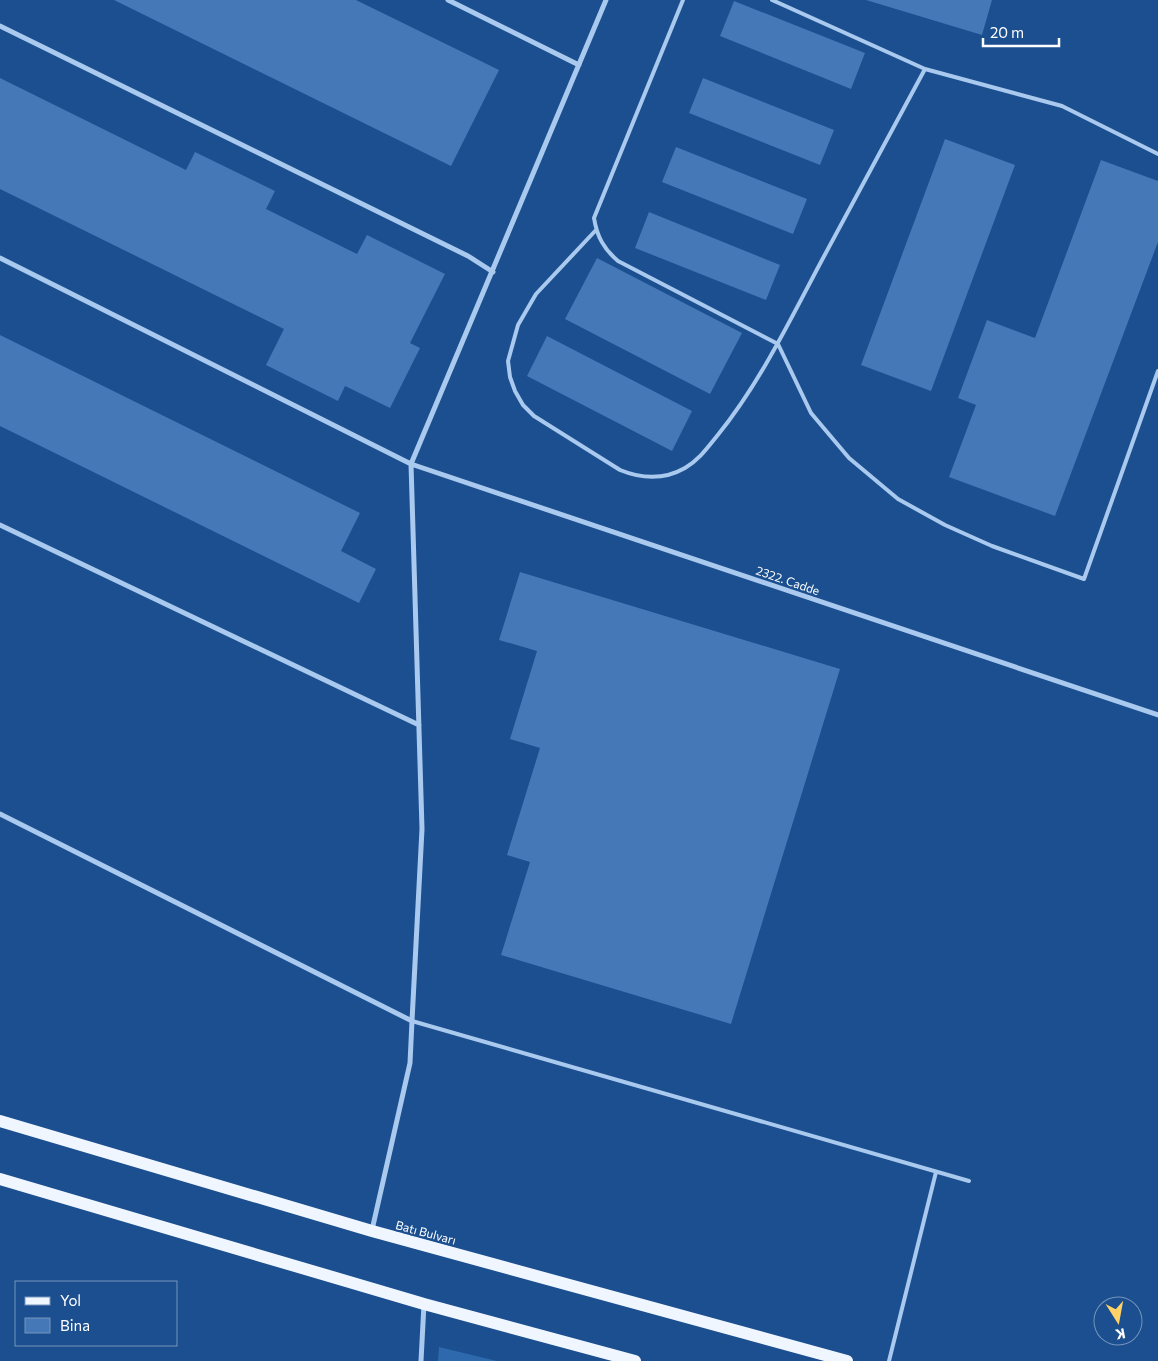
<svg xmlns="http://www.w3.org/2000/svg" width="1158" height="1361" font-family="Commissioner,sans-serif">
<rect width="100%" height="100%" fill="#1b4f8f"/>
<path fill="#2e69ad" d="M 439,1347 L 497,1361 L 438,1361 Z"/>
<path fill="#4478b7" d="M 114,0 L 356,0 L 499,70 L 451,166 Z
M 866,0 L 992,0 L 982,35 Z
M 734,1 L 865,53 L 851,89 L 720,36 Z
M 0,78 L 186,170 L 195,152 L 275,191 L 266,209 L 357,254 L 367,235 L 445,274 L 410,343 L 420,348 L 390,408 L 345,386 L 338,401 L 266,365 L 284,329 L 0,189 Z
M 703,78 L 834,130 L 820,165 L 689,113 Z
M 945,139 L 1015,165 L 931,391 L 861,365 Z
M 676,147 L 807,199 L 793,234 L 662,182 Z
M 1101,160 L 1158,181 L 1158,242 L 1055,516 L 949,477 L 976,405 L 958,398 L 987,320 L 1035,338 Z
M 649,212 L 780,265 L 766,300 L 635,248 Z
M 597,258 L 742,333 L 710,394 L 565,319 Z
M 0,335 L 360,513 L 341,551 L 376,569 L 359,603 L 0,426 Z
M 547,336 L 692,411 L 672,451 L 527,376 Z
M 520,572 L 840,669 L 731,1024 L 501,955 L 530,862 L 507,855 L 540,748 L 510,739 L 537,651 L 499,640 Z"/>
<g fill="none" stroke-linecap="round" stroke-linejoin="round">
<path stroke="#a9c9ee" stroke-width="4" d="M 683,0 L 594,218 C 597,237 604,249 618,261 L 778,344 L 811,413 L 849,458 L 898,499 L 945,525 L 992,546 L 1084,579 L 1158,371
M 772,0 L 925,69 L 1062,106 L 1158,154
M 596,230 L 536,294 L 518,325 L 508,361 L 510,377 L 515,391 L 523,405 L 534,416 L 620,470 C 642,479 664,480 685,468 C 699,460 708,447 717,436 C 760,383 790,320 822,260 C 856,197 890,133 925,69
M 412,1021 L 969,1181
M 889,1361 L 936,1172"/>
<path stroke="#a9c9ee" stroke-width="5" d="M 448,0 L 579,65
M 0,26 L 468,256 L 493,272
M 0,258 L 411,464 L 1158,715
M 0,525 L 419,725
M 0,814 L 412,1021
M 372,1230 L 410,1063 L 412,1021 L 422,829 L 411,464 L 606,0
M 421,1361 L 424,1304"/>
<path stroke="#f0f6ff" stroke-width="12" d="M 0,1121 L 372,1231 L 847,1361
M 0,1179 L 424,1304 L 635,1361"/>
</g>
<g text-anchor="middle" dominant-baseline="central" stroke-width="4" stroke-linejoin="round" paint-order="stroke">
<g font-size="12" fill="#fff" stroke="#1b4f8f">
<text transform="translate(788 580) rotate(19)">2322. Cadde</text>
<text transform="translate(426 1232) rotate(15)">Batı Bulvarı</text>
</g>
</g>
<rect x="15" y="1281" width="162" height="65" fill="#1b4f8f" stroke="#7695bc"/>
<rect x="25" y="1297" width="25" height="8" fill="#f0f6ff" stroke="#7695bc"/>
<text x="60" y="1306" font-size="15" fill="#ffffff">Yol</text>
<rect x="25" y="1318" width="25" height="15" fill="#4478b7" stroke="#7695bc"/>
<text x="60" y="1331" font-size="15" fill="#ffffff">Bina</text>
<g transform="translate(1118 1321) rotate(169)"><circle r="24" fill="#1b4f8f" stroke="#7695bc"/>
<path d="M0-4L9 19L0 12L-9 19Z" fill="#ffd166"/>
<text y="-8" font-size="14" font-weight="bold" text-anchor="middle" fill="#ffffff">K</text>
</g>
<path d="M983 38v8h76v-8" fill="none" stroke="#ffffff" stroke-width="2.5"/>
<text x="990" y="38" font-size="15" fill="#ffffff" stroke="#1b4f8f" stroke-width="4" paint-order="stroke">20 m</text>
</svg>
